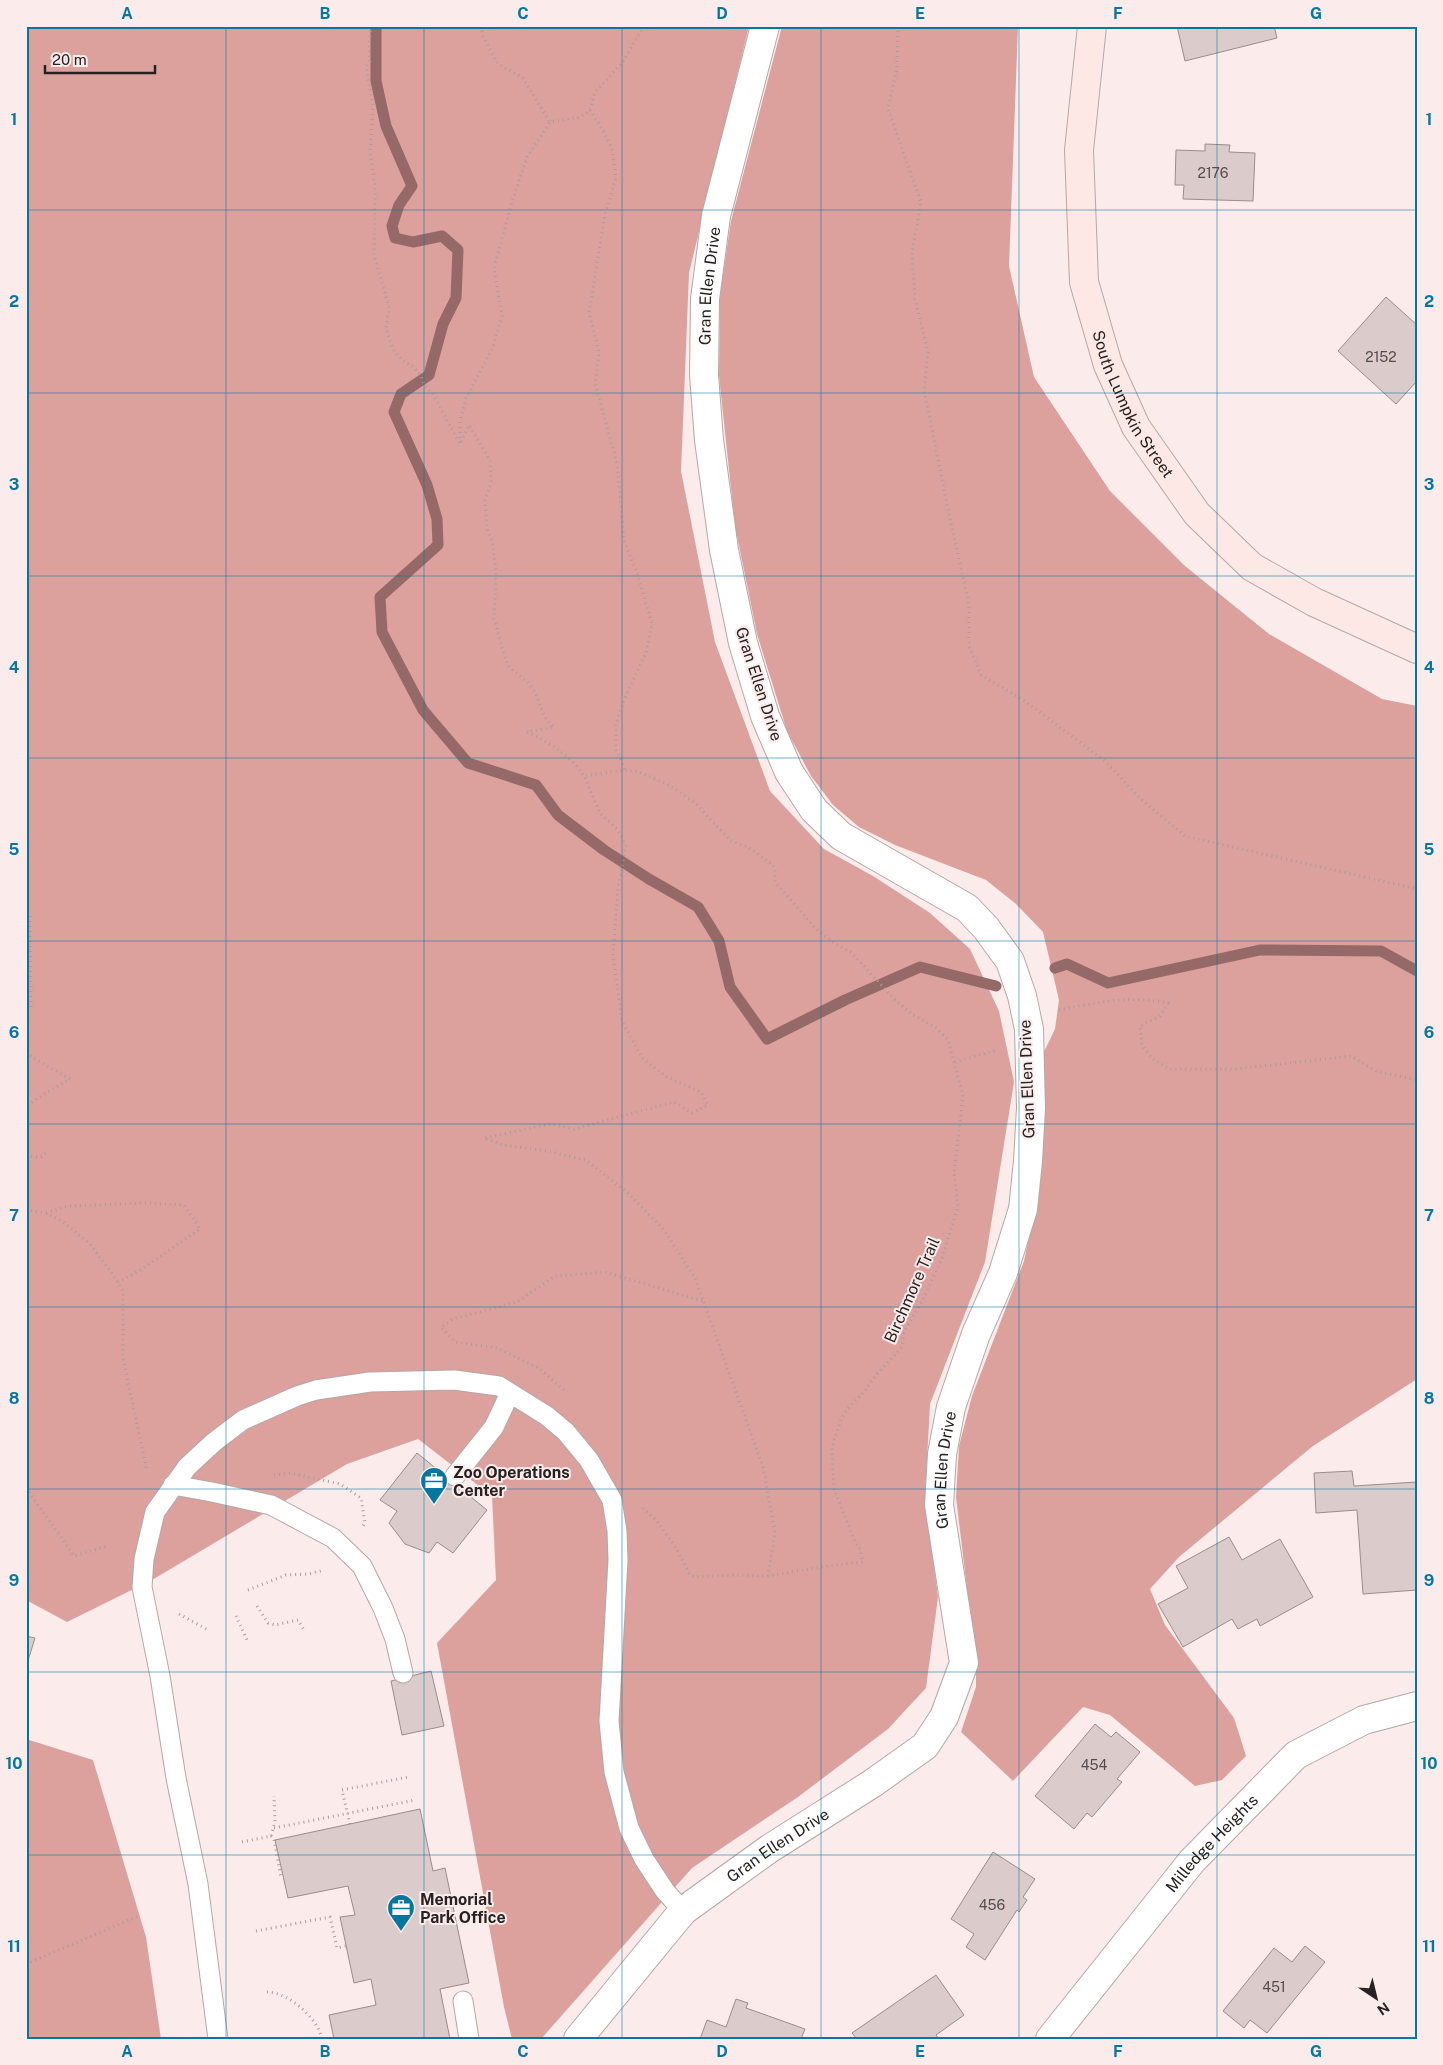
<svg xmlns="http://www.w3.org/2000/svg" width="1443" height="2065" font-family="'Public Sans',sans-serif">
<rect width="100%" height="100%" fill="#fbeceb"/>
<path fill="#dca09d" d="M 26,26 L 749,26 L 689,273 L 681,471 L 715,642 L 770,791 L 824,849 L 873,876 L 930,913 L 970,949 L 999,1011 L 1014,1082 L 985,1262 L 930,1404 L 925,1496 L 938,1597 L 926,1688 L 888,1729 L 798,1797 L 692,1868 L 541,2039 L 512,2039 L 504,2007 L 437,1643 L 496,1580 L 492,1496 L 418,1439 L 347,1464 L 152,1580 L 67,1622 L 26,1600 Z
M 782,26 L 1018,26 L 1009,266 L 1034,377 L 1110,491 L 1185,566 L 1269,634 L 1382,699 L 1417,706 L 1417,1379 L 1313,1446 L 1179,1557 L 1150,1589 L 1165,1625 L 1234,1718 L 1246,1756 L 1222,1780 L 1195,1786 L 1110,1715 L 1083,1707 L 1013,1781 L 961,1732 L 976,1687 L 976,1664 L 956,1497 L 959,1446 L 972,1396 L 1024,1261 L 1038,1194 L 1042,1056 L 1055,1029 L 1059,1000 L 1043,932 L 1016,904 L 986,880 L 895,845 L 859,827 L 833,805 L 811,776 L 787,731 L 757,634 L 735,526 L 719,376 L 720,295 L 731,221 Z
M 26,1739 L 93,1760 L 146,1937 L 161,2039 L 26,2039 Z"/>
<g fill="none" stroke-linecap="round" stroke-linejoin="round">
<path stroke="#946967" stroke-width="11" d="M 376,26 L 376,81 L 386,126 L 412,186 L 399,205 L 392,226 L 395,238 L 413,242 L 442,236 L 458,250 L 456,298 L 443,324 L 429,375 L 401,394 L 394,412 L 427,485 L 437,519 L 438,545 L 380,597 L 382,632 L 423,710 L 468,763 L 536,785 L 558,815 L 604,850 L 649,879 L 698,907 L 719,941 L 730,987 L 767,1039 L 845,1000 L 920,967 L 996,986
M 1055,968 L 1067,964 L 1108,983 L 1260,950 L 1381,951 L 1417,971"/>
</g>
<path fill="#dbcccb" stroke="#998c8b" d="M 1177,26 L 1274,26 L 1277,38 L 1185,61 Z
M 1205,144 L 1230,145 L 1229,152 L 1255,153 L 1253,201 L 1183,199 L 1184,185 L 1175,185 L 1176,150 L 1205,151 Z
M 1386,297 L 1417,325 L 1417,381 L 1396,404 L 1338,351 Z
M 417,1453 L 487,1510 L 453,1553 L 437,1542 L 429,1553 L 405,1544 L 389,1523 L 397,1511 L 380,1500 Z
M 1352,1471 L 1354,1486 L 1417,1482 L 1417,1590 L 1363,1594 L 1357,1510 L 1316,1513 L 1314,1473 Z
M 1229,1537 L 1242,1560 L 1280,1539 L 1313,1597 L 1260,1626 L 1257,1619 L 1238,1629 L 1232,1619 L 1183,1647 L 1158,1604 L 1188,1588 L 1176,1566 Z
M 26,1636 L 35,1638 L 26,1667 Z
M 431,1671 L 444,1726 L 402,1735 L 391,1681 Z
M 1095,1724 L 1111,1737 L 1116,1732 L 1140,1752 L 1117,1779 L 1122,1782 L 1092,1817 L 1087,1813 L 1074,1829 L 1035,1796 Z
M 420,1809 L 433,1871 L 445,1868 L 469,1983 L 440,1989 L 450,2039 L 334,2039 L 329,2015 L 376,2005 L 371,1979 L 354,1983 L 340,1917 L 355,1915 L 348,1886 L 288,1898 L 275,1840 Z
M 993,1852 L 1035,1879 L 1023,1897 L 1027,1900 L 1019,1912 L 1017,1910 L 985,1960 L 966,1947 L 974,1934 L 951,1919 Z
M 1305,1946 L 1325,1962 L 1267,2033 L 1250,2020 L 1244,2028 L 1223,2011 L 1274,1948 L 1292,1962 Z
M 936,1975 L 964,2015 L 936,2035 L 939,2039 L 857,2039 L 852,2033 Z
M 736,1999 L 748,2003 L 746,2008 L 805,2029 L 801,2039 L 700,2039 L 707,2020 L 726,2027 Z"/>
<g fill="none" stroke-linecap="round" stroke-linejoin="round">
<defs>
<path id="lane" d="M 455,1476 L 494,1427 L 510,1393
M 173,1485 L 212,1492 L 271,1505 L 333,1538 L 362,1566 L 383,1608 L 395,1639 L 403,1673
M 463,2001 L 469,2039
M 218,2039 L 198,1884 L 176,1778 L 160,1676 L 142,1587 L 144,1559 L 155,1512 L 187,1467 L 214,1442 L 243,1420 L 297,1396 L 316,1390 L 370,1382 L 454,1380 L 499,1386 L 547,1416 L 566,1432 L 589,1460 L 612,1500 L 617,1531 L 618,1560 L 609,1721 L 614,1772 L 629,1828 L 644,1859 L 665,1891 L 683,1911"/>
<g id="street">
<path id="s1" d="M 578,2039 L 683,1911 L 769,1849 L 873,1783 L 925,1746 L 944,1717 L 964,1663 L 939,1505 L 942,1454 L 951,1407 L 976,1334 L 1003,1273 L 1023,1209 L 1028,1161 L 1031,1108 L 1029,1029 L 1022,996 L 1010,961 L 986,928 L 967,908 L 841,836 L 814,810 L 789,772 L 765,716 L 743,643 L 724,550 L 709,440 L 704,375 L 705,299 L 716,216 L 765,26"/>
<path id="s2" d="M 1050,2039 L 1192,1861 L 1296,1755 L 1364,1720 L 1417,1706"/>
</g>
<g id="secondary">
<path id="s3" d="M 1092,26 L 1079,150 L 1084,282 L 1108,365 L 1136,427 L 1197,514 L 1252,567 L 1314,602 L 1417,649"/>
</g>
</defs>
<use href="#lane" stroke="#b5a7a7" stroke-width="21"/>
<use href="#street" stroke="#b5a7a7" stroke-width="30"/>
<use href="#secondary" stroke="#b5a7a7" stroke-width="30"/>
<path stroke="#a89d9c" stroke-width="3" stroke-dasharray="1 4" stroke-linecap="butt" d="M 371,26 L 369,49 L 370,61 L 366,67 L 373,105 L 370,152 L 375,186 L 374,255 L 389,308 L 386,329 L 394,351 L 403,361 L 414,367 L 421,376 L 425,386 L 433,394 L 460,444 L 469,425 L 490,460 L 491,481 L 485,500 L 487,528 L 492,541 L 496,571 L 494,619 L 507,664 C 514,674 526,678 533,689 C 541,702 541,717 554,727 L 527,732 C 550,743 570,755 584,776
M 481,26 L 483,36 L 496,61 L 503,67 L 522,77 L 550,122 L 580,117 L 590,110 L 595,92 L 622,63 L 644,26
M 898,26 L 897,69 L 888,109 L 921,202 L 912,253 L 915,299 L 928,352 L 924,390 L 948,509 L 969,604 L 969,646 L 981,675 L 1025,701 L 1105,761 L 1141,799 L 1185,836 L 1417,889
M 590,110 L 604,132 L 612,150 L 616,177 L 605,215 L 589,313 L 599,352 L 595,384 L 617,463 L 624,540 L 638,576 L 652,624 L 646,653 L 627,693 L 616,724 L 616,749 L 625,770
M 460,443 L 460,422 L 466,398 L 492,349 L 502,316 L 494,268 L 512,202 L 527,157 L 550,122
M 26,913 L 30,916 L 31,1007 L 26,1013
M 1059,1010 C 1093,1003 1133,995 1168,1003 L 1160,1016 L 1140,1026 L 1142,1046 L 1152,1058 L 1169,1069 L 1236,1069 L 1351,1056 L 1376,1071 L 1417,1080
M 26,1053 L 35,1059 L 70,1079 L 36,1099 L 26,1107
M 955,1062 L 997,1050
M 26,1156 L 41,1157 L 48,1151
M 26,1210 L 46,1213 L 62,1221 L 90,1244 L 111,1272 L 123,1291 L 123,1358 L 147,1471
M 46,1213 L 68,1206 L 146,1203 L 184,1205 L 200,1229 L 139,1271 L 118,1282
M 564,1390 L 540,1369 L 497,1348 L 455,1342 L 441,1327 L 453,1319 L 517,1302 L 555,1276 L 605,1272 L 703,1301
M 274,1475 L 291,1473 L 340,1484 L 361,1498 L 365,1523 L 362,1527
M 26,1488 L 74,1556 L 108,1546
M 643,1508 L 657,1521 L 676,1548 L 689,1573 L 695,1577 L 734,1575 L 768,1576 L 820,1567 L 863,1562 L 860,1549 L 855,1542 L 834,1489 L 832,1447 L 841,1420 L 848,1408 L 865,1391 L 876,1375 L 902,1347 L 904,1332 L 923,1300 L 942,1258 L 958,1206 L 954,1172 L 963,1095 L 948,1040 L 936,1028 L 912,1014 L 895,1000 L 852,953 L 834,943 L 816,929 L 775,882 L 775,870 L 772,864 L 748,847 L 731,841 L 694,802 L 667,784 L 639,772 L 625,770 L 584,776 L 600,813 L 617,829 L 626,845 L 618,888 L 613,956 L 622,1021 L 642,1058 L 667,1077 L 701,1092 L 708,1105 L 692,1113 L 674,1102 L 574,1129 L 550,1124 L 484,1138 L 503,1145 L 547,1151 L 586,1160 L 628,1193 L 664,1230 L 695,1278 L 763,1467 L 775,1532 L 768,1576
M 248,1590 L 286,1575 L 309,1574 L 324,1570
M 257,1606 L 268,1623 L 275,1625 L 298,1620 L 304,1630
M 179,1614 L 208,1630
M 236,1616 L 248,1642
M 350,1824 L 342,1790 L 408,1777
M 274,1828 L 415,1800
M 271,1836 L 274,1839 L 281,1878
M 242,1842 L 271,1836 L 275,1822 L 274,1796
M 256,1931 L 330,1917 L 337,1948 L 346,1946
M 26,1964 L 141,1915
M 267,1992 C 288,1992 318,2018 322,2039"/>
<use href="#lane" stroke="#fff" stroke-width="19"/>
<use href="#street" stroke="#fff" stroke-width="28"/>
<use href="#secondary" stroke="#fde8e6" stroke-width="28"/>
</g>
<path fill="none" stroke="#0477a0" stroke-width="1" stroke-opacity="0.55" d="M 226,26 L 226,2039M 424,26 L 424,2039M 622,26 L 622,2039M 821,26 L 821,2039M 1019,26 L 1019,2039M 1217,26 L 1217,2039M 26,210 L 1417,210M 26,393 L 1417,393M 26,576 L 1417,576M 26,758 L 1417,758M 26,941 L 1417,941M 26,1124 L 1417,1124M 26,1307 L 1417,1307M 26,1489 L 1417,1489M 26,1672 L 1417,1672M 26,1855 L 1417,1855"/>
<defs>
<symbol id="office-pin" viewBox="-11 -11 22 30"><path d="M0 17L-7.5 6A9.5 9.5 0 1 1 7.5 6Z" fill="#0477a0" stroke="#fbeceb"/><path d="M-6-3h4V-5.5h4V-3h4V5H-6ZM-1-4.5V-3h2v-1.5ZM-6 0V1H6V0Z" fill="#fff"/></symbol>
</defs>
<g fill-rule="evenodd">
<use href="#office-pin" x="418" y="1465" width="32" height="43"/>
<use href="#office-pin" x="385" y="1892" width="32" height="43"/>
</g>
<g text-anchor="middle" dominant-baseline="central" stroke-width="4" stroke-linejoin="round" paint-order="stroke">
<g font-size="14" fill="#544c4c">
<text x="1213" y="173">2176</text>
<text x="1381" y="357">2152</text>
<text x="1094" y="1765">454</text>
<text x="992" y="1905">456</text>
<text x="1274" y="1987">451</text>
</g>
<g font-size="16" fill="#272221" stroke="#fbeceb">
<text stroke="none"><textPath href="#s1" startOffset="2066">Gran Ellen Drive</textPath></text>
<text stroke="none"><textPath href="#s3" startOffset="389">South Lumpkin Street</textPath></text>
<text transform="translate(759 684) rotate(72)">Gran Ellen Drive</text>
<text transform="translate(1027 1079) rotate(-92)">Gran Ellen Drive</text>
<text transform="translate(912 1290) rotate(-66)">Birchmore Trail</text>
<text stroke="none"><textPath href="#s1" startOffset="746">Gran Ellen Drive</textPath></text>
<text stroke="none"><textPath href="#s2" startOffset="254">Milledge Heights</textPath></text>
<text stroke="none"><textPath href="#s1" startOffset="281">Gran Ellen Drive</textPath></text>
</g>
<g font-size="16" font-weight="bold" fill="#272221" stroke="#fbeceb" text-anchor="start">
<text x="453" y="1472">Zoo Operations<tspan x="453" dy="18">Center</tspan></text>
<text x="420" y="1899">Memorial<tspan x="420" dy="18">Park Office</tspan></text>
</g>
</g>
<rect width="1443" height="2065" fill="none" stroke="#fbeceb" stroke-width="55"/>
<g transform="translate(1376 1998) rotate(145)" stroke="#fbeceb" stroke-width="4" paint-order="stroke">
<path d="M0-4L9 19L0 12L-9 19Z" fill="#272221"/>
<text y="-8" font-size="14" font-weight="bold" text-anchor="middle" fill="#272221">N</text>
</g>
<path d="M45 65v8h110v-8" fill="none" stroke="#272221" stroke-width="2.5"/>
<text x="52" y="65" font-size="15" fill="#272221" stroke="#fbeceb" stroke-width="4" paint-order="stroke">20 m</text>
<rect x="28" y="28" width="1388" height="2010" fill="none" stroke="#0477a0" stroke-width="2"/>
<g font-size="16" text-anchor="middle" font-weight="bold" fill="#0477a0">
<text x="127" y="19">A</text>
<text x="325" y="19">B</text>
<text x="523" y="19">C</text>
<text x="722" y="19">D</text>
<text x="920" y="19">E</text>
<text x="1118" y="19">F</text>
<text x="1316" y="19">G</text>
<text x="14" y="125">1</text>
<text x="1429" y="125">1</text>
<text x="14" y="307">2</text>
<text x="1429" y="307">2</text>
<text x="14" y="490">3</text>
<text x="1429" y="490">3</text>
<text x="14" y="673">4</text>
<text x="1429" y="673">4</text>
<text x="14" y="855">5</text>
<text x="1429" y="855">5</text>
<text x="14" y="1038">6</text>
<text x="1429" y="1038">6</text>
<text x="14" y="1221">7</text>
<text x="1429" y="1221">7</text>
<text x="14" y="1404">8</text>
<text x="1429" y="1404">8</text>
<text x="14" y="1586">9</text>
<text x="1429" y="1586">9</text>
<text x="14" y="1769">10</text>
<text x="1429" y="1769">10</text>
<text x="14" y="1952">11</text>
<text x="1429" y="1952">11</text>
<text x="127" y="2057">A</text>
<text x="325" y="2057">B</text>
<text x="523" y="2057">C</text>
<text x="722" y="2057">D</text>
<text x="920" y="2057">E</text>
<text x="1118" y="2057">F</text>
<text x="1316" y="2057">G</text>
</g>
</svg>
